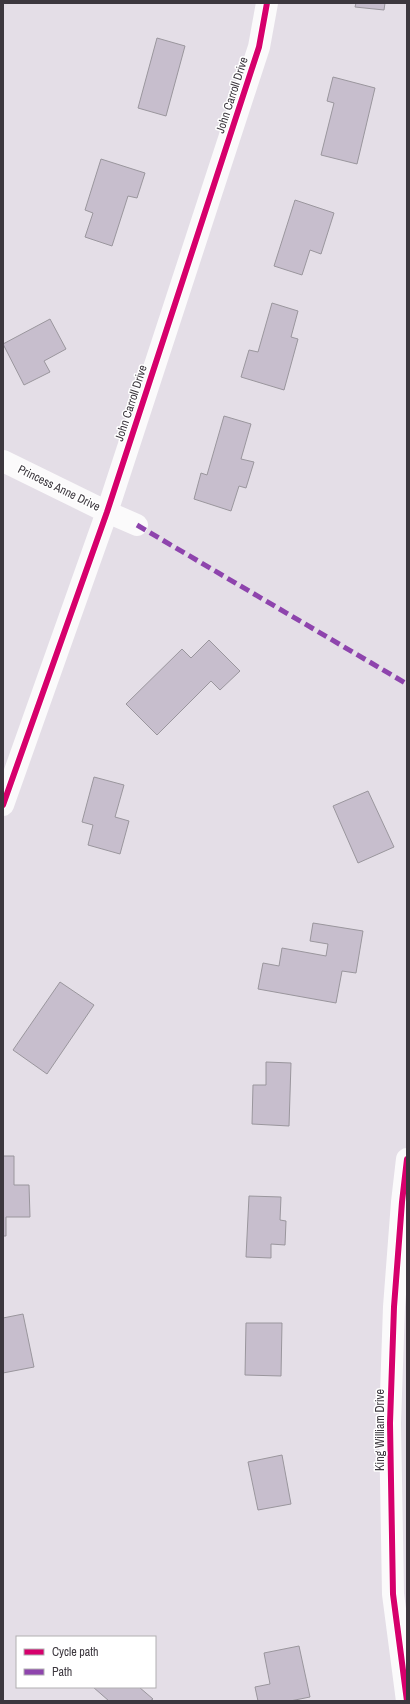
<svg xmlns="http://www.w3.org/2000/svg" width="410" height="1704" font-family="'Archivo Narrow',sans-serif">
<rect width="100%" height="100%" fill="#e4dee7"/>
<path fill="#c7becd" stroke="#9a969d" d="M 356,3 L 385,3 L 384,10 L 355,7 Z
M 157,38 L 185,46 L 166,116 L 138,108 Z
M 333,77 L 375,88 L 357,164 L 321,155 L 334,103 L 327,101 Z
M 101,159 L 145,173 L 137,198 L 128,196 L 112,246 L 85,237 L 93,213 L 85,210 Z
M 295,200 L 334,213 L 321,254 L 310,250 L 302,275 L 274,266 Z
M 272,303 L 298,311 L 291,337 L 298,339 L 284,390 L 241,377 L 249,350 L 258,352 Z
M 50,319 L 66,349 L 44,361 L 50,372 L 24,385 L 3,344 Z
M 224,416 L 251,424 L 241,459 L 254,462 L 246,488 L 239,486 L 231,511 L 194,499 L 201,473 L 207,475 Z
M 209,640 L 240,671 L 220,690 L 211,681 L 157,735 L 126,704 L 182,649 L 191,658 Z
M 94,777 L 124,785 L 115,817 L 129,821 L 120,854 L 88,845 L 93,825 L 82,822 Z
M 368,791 L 394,847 L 358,863 L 333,806 Z
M 313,923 L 363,931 L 356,973 L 342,971 L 336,1003 L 258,989 L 263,963 L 279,966 L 282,948 L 326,956 L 328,944 L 310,941 Z
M 60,982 L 94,1005 L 47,1074 L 13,1050 Z
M 266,1062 L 291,1063 L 289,1126 L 252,1124 L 253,1085 L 266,1085 Z
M 3,1156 L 14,1156 L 14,1185 L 29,1185 L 30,1217 L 6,1217 L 6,1236 L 3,1236 Z
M 249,1196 L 281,1197 L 280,1220 L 286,1221 L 285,1245 L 271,1244 L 271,1258 L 246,1257 Z
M 23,1314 L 34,1367 L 3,1373 L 3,1318 Z
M 246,1323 L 282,1323 L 281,1376 L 245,1375 Z
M 282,1455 L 291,1504 L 258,1510 L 248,1462 Z
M 299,1646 L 310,1697 L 290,1701 L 258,1701 L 255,1687 L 270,1684 L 264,1653 Z
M 93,1687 L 139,1687 L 153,1699 L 150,1701 L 109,1701 Z"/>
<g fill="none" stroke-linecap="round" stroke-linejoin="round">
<path stroke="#fbfafb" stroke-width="22" d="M 3,461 L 107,512 L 137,525
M 3,805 L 107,512 L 259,47 L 267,3
M 407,1701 L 393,1594 L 390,1423 L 394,1307 L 402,1202 L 407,1159"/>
<path stroke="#8e44ad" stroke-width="5" stroke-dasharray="10 5" stroke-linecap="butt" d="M 137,525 L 407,684"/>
<defs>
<path id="cycleway" d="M 3,805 L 107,512 L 259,47 L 267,3
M 407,1701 L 393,1594 L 390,1423 L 394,1307 L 402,1202 L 407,1159"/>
</defs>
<use href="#cycleway" stroke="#fff" stroke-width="8"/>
<use href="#cycleway" stroke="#d6006c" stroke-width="6"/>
</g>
<g text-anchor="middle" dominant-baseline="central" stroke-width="3" stroke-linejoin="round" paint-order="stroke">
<g font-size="12" fill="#3c373e" stroke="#fff">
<text transform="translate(232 95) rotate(-72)">John Carroll Drive</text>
<text transform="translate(131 403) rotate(-72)">John Carroll Drive</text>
<text transform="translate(59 488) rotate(26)">Princess Anne Drive</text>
<text transform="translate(380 1430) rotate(-90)">King William Drive</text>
</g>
</g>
<rect width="410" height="1704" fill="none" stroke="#3c373e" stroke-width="8"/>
<rect x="16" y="1636" width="140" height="52" fill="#ffffff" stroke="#b1afb2"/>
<rect x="24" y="1649" width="20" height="6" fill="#d6006c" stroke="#b1afb2"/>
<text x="52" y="1656" font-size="12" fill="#3c373e">Cycle path</text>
<rect x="24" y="1669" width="20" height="6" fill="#8e44ad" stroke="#b1afb2"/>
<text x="52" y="1676" font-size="12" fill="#3c373e">Path</text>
</svg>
